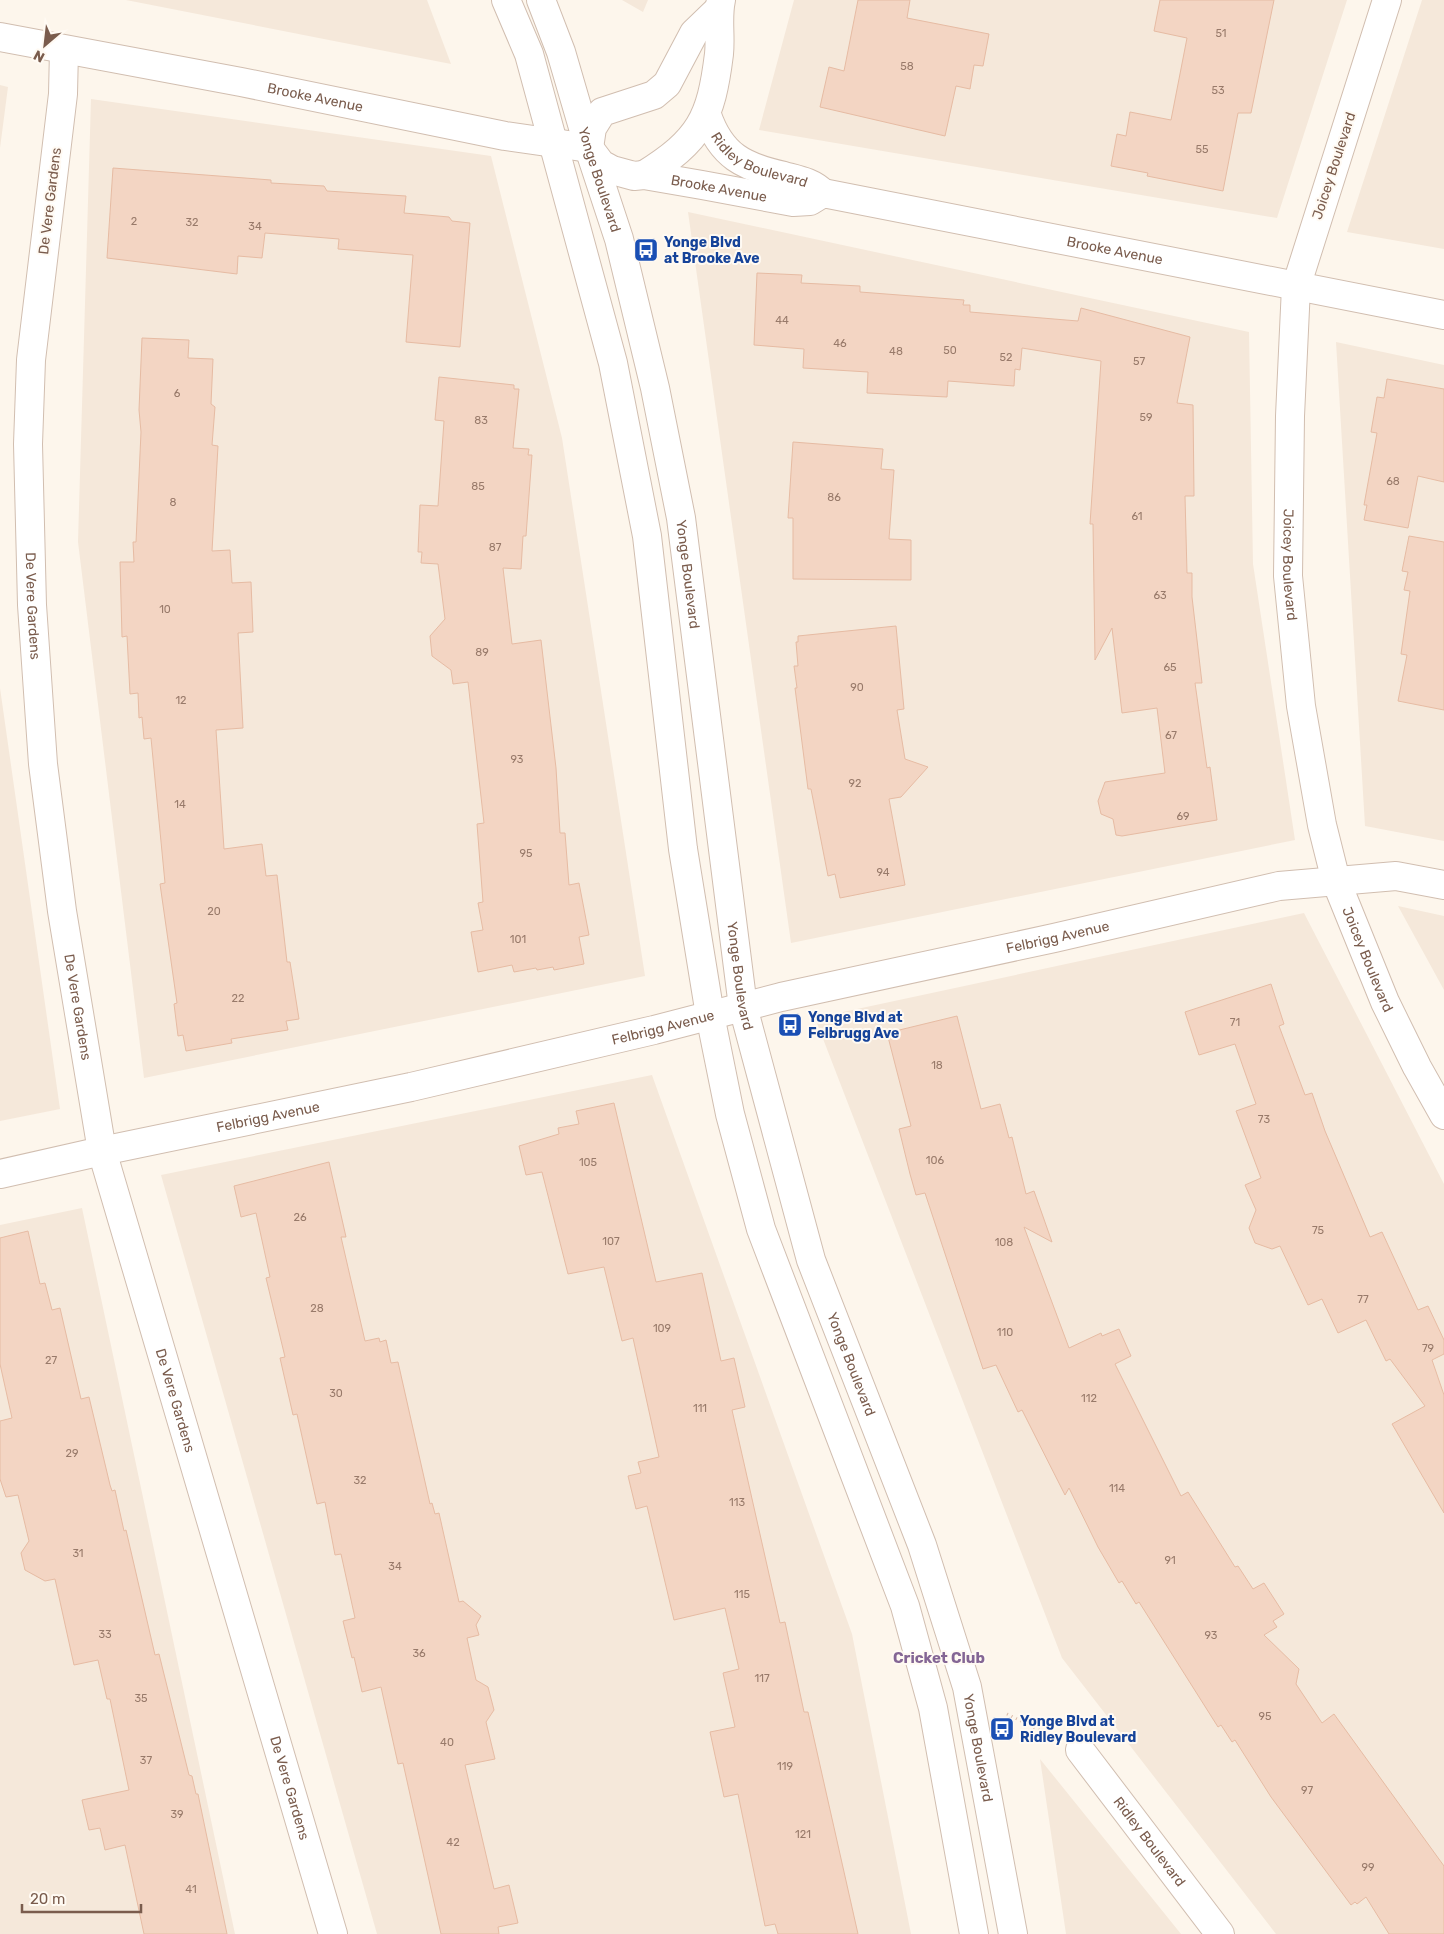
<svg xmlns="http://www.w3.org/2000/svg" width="1444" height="1934" font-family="Rubik,sans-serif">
<rect width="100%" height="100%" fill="#fdf6ec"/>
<path fill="#f5e8da" d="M 126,0 L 427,0 L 451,64 Z
M 622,0 L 648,0 L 643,12 Z
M 794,0 L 1347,0 L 1277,218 L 759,130 Z
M 1422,0 L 1444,0 L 1444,249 L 1347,232 Z
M 0,85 L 8,87 L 0,148 Z
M 91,99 L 491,156 L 562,438 L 645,976 L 144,1078 L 78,542 Z
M 688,212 L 1249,332 L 1253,564 L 1295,840 L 791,943 Z
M 1336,342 L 1444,365 L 1444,841 L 1365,826 Z
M 0,688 L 60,1109 L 0,1121 Z
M 1398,906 L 1444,916 L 1444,990 Z
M 1304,913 L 1444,1184 L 1444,1934 L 1276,1934 L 1062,1658 L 815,1018 Z
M 652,1075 L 852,1634 L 911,1934 L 377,1934 L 161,1175 Z
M 82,1208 L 235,1934 L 0,1934 L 0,1225 Z
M 1040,1759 L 1181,1934 L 1066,1934 Z"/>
<path fill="#f3d5c3" stroke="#e6bba3" d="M 858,0 L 910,0 L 907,18 L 989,34 L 983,66 L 974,65 L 970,89 L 956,86 L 945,136 L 820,107 L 829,67 L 844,71 Z
M 1160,0 L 1274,0 L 1251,113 L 1238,113 L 1223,191 L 1147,176 L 1148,173 L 1111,166 L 1117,134 L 1126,136 L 1130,112 L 1171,120 L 1187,38 L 1154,31 Z
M 113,168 L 271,180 L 271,183 L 324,186 L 327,191 L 406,196 L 404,213 L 449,217 L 452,221 L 470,223 L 460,347 L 406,342 L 413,255 L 338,249 L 339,239 L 265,233 L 262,258 L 238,256 L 237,274 L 107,258 Z
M 757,273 L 802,275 L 801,283 L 860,286 L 860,292 L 964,300 L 963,305 L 970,305 L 970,312 L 1078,321 L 1081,308 L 1190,337 L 1177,403 L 1193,405 L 1194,496 L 1185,496 L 1187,573 L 1192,573 L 1192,597 L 1202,683 L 1195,683 L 1207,768 L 1210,767 L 1217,820 L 1122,836 L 1116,835 L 1113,819 L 1101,814 L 1098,801 L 1105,782 L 1165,773 L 1157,708 L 1122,713 L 1112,628 L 1095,660 L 1093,524 L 1090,524 L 1101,361 L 1022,348 L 1020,370 L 1015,369 L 1014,386 L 948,381 L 947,397 L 867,393 L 868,372 L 803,368 L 804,349 L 754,345 Z
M 142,338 L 189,340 L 188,358 L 213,359 L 211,404 L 215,407 L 212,445 L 218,446 L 212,551 L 230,550 L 232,583 L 251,582 L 253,632 L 238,633 L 243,728 L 216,730 L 224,849 L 262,844 L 266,876 L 277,875 L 287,962 L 290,962 L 299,1019 L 286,1021 L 288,1030 L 231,1039 L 232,1043 L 186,1051 L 183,1035 L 178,1036 L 174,1004 L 177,1003 L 160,884 L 165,883 L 151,738 L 144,739 L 142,717 L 139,718 L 138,693 L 130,694 L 127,636 L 122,637 L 120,562 L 134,562 L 133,542 L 136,542 L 141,432 L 139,410 Z
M 439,377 L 514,385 L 514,389 L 519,389 L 513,448 L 529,449 L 528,455 L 532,455 L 526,536 L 523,536 L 521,569 L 503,568 L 512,644 L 541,640 L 556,768 L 560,833 L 565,833 L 569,885 L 579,883 L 589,935 L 579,937 L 584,964 L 554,970 L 553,967 L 537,970 L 536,968 L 514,972 L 512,965 L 478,972 L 471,932 L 483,930 L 478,903 L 483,902 L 477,824 L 484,823 L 468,682 L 453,684 L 451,670 L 432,656 L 430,636 L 445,619 L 438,564 L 421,563 L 422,552 L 418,552 L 420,505 L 438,506 L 444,421 L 435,420 Z
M 1387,379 L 1444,389 L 1444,482 L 1418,476 L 1408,528 L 1364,520 L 1367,505 L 1364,505 L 1377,433 L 1371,432 L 1377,397 L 1384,398 Z
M 793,442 L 883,449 L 881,469 L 894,470 L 889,539 L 911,540 L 911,580 L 793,579 L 793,518 L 788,518 Z
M 1409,536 L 1444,542 L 1444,710 L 1398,701 L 1407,655 L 1401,654 L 1410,591 L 1404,590 L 1408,572 L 1402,571 Z
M 896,626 L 904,709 L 897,710 L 905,759 L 928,767 L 901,797 L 889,799 L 905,885 L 840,898 L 835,874 L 828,876 L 811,789 L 808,789 L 795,688 L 797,688 L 794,666 L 798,666 L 796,642 L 798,642 L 798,636 Z
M 1271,984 L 1284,1024 L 1279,1026 L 1305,1095 L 1312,1093 L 1325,1131 L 1370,1237 L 1382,1232 L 1418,1310 L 1428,1306 L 1444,1340 L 1444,1354 L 1432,1360 L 1444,1395 L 1444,1513 L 1392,1424 L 1425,1406 L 1390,1359 L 1386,1361 L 1366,1320 L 1338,1333 L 1322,1299 L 1308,1305 L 1280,1246 L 1272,1249 L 1255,1243 L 1249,1228 L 1256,1210 L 1245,1185 L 1261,1178 L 1236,1111 L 1256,1104 L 1235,1044 L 1199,1055 L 1185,1012 Z
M 957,1016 L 981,1109 L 1000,1104 L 1009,1138 L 1012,1137 L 1026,1194 L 1034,1191 L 1052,1242 L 1024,1227 L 1069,1348 L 1101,1333 L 1102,1336 L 1119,1329 L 1131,1356 L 1115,1364 L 1181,1496 L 1188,1492 L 1235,1567 L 1238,1566 L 1253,1589 L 1264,1583 L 1284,1614 L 1273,1621 L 1277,1627 L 1264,1635 L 1299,1669 L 1296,1684 L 1322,1723 L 1334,1714 L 1444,1866 L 1444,1934 L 1389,1934 L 1366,1897 L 1357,1904 L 1355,1902 L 1351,1905 L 1271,1797 L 1235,1740 L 1232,1742 L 1221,1725 L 1218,1727 L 1139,1602 L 1136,1604 L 1122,1581 L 1119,1583 L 1098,1547 L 1069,1488 L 1065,1495 L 1022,1410 L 1018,1412 L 996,1365 L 983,1369 L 925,1193 L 916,1195 L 910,1174 L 899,1129 L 911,1126 L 887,1033 Z
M 614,1103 L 656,1282 L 702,1273 L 721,1361 L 734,1358 L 745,1407 L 732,1410 L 780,1623 L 785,1622 L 804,1712 L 808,1712 L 858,1934 L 778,1934 L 775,1924 L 765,1926 L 738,1794 L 724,1797 L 710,1732 L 735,1727 L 723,1673 L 739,1669 L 725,1608 L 674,1620 L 647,1506 L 636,1509 L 628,1476 L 641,1473 L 638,1462 L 659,1457 L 633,1338 L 622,1341 L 604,1267 L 568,1274 L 542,1172 L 526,1175 L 519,1146 L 559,1134 L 558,1128 L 579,1124 L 576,1111 Z
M 329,1162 L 346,1237 L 341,1237 L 365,1341 L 379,1338 L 380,1342 L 386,1340 L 391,1363 L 398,1362 L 430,1504 L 432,1503 L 435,1514 L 439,1513 L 459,1602 L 463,1601 L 481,1616 L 476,1625 L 479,1635 L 467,1638 L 476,1680 L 488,1687 L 494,1710 L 486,1722 L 495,1759 L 465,1765 L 494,1889 L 509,1885 L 518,1923 L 498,1927 L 499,1934 L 441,1934 L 403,1763 L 398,1764 L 381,1687 L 362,1692 L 354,1657 L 352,1658 L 343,1621 L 355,1618 L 341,1554 L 335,1555 L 325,1502 L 317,1504 L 297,1414 L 293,1415 L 280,1358 L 285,1357 L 266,1278 L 270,1277 L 256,1213 L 241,1217 L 234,1186 Z
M 28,1231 L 40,1284 L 45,1283 L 52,1310 L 60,1308 L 81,1399 L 89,1397 L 110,1485 L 112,1491 L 115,1490 L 124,1531 L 126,1530 L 155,1655 L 159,1654 L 189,1775 L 192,1776 L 196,1794 L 198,1794 L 227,1934 L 144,1934 L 125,1845 L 105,1850 L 100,1828 L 89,1830 L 82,1800 L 129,1790 L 110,1699 L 107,1699 L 98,1660 L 74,1665 L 55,1579 L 45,1581 L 25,1570 L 21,1553 L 29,1541 L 18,1495 L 6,1497 L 0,1479 L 0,1421 L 12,1418 L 0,1364 L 0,1238 Z"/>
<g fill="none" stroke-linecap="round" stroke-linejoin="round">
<defs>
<g id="minor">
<path id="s1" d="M 1387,0 L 1296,287 L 1290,416 L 1288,576 L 1301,706 L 1322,825 L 1336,881 L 1385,1002 L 1417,1067 L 1444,1115"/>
<path id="s2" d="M 0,37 L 241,82 L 505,136 L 589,148 L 601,164 L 612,170 L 634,176 L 644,175 L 702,185 L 793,202 L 810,201 L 823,193 L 1444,315"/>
<path id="s3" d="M 64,50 L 63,94 L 31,360 L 28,444 L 32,605 L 43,764 L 62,911 L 102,1151 L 333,1934"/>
<path id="s4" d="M 707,115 C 721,156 744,167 784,176 C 799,180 812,182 823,193"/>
<path d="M 589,148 L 592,128 L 602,112 L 654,95 L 667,84 L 694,33 L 719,9"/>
<path d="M 644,175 C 700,140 711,119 719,54 C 721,36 717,18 721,0"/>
<path id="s5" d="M 0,1174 L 102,1151 L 411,1087 L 654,1030 L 781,997 L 1054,938 L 1279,886 L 1396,876 L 1444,885"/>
<path id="s6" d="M 1080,1750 L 1220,1934"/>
</g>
<g id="tertiary">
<path d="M 506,0 L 529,54 L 613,363 L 647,536 L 683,849 L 710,1015 L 730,1114 L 761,1229 L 905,1606 L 933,1708 L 974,1934"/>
<path id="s7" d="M 541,0 L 561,52 L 589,148 L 619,239 L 655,388 L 681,518 L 743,1007 L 811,1260 L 922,1545 L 967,1687 L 1013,1934"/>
</g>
</defs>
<use href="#minor" stroke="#d1beb0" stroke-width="30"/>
<use href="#tertiary" stroke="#d1beb0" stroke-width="30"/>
<path stroke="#d9b8a5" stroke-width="3" stroke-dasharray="1 4" stroke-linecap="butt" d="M 1007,1714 L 1049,1735"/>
<use href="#minor" stroke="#fff" stroke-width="28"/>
<use href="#tertiary" stroke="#fff" stroke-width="28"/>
</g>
<defs>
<symbol id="bus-square" viewBox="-11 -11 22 22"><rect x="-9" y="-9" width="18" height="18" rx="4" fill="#1a4fb4" stroke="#fffaf3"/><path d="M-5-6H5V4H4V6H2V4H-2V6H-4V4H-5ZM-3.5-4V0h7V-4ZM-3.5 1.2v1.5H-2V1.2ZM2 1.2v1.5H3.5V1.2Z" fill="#fff"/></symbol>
</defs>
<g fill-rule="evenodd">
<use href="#bus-square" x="632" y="236" width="28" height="28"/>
<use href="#bus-square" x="776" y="1011" width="28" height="28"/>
<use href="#bus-square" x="988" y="1715" width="28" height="28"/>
</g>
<g text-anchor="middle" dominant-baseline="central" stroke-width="4" stroke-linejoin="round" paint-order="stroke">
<g font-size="11" fill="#987a6a">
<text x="1221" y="33">51</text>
<text x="907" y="66">58</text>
<text x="1218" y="90">53</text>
<text x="1202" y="149">55</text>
<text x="134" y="221">2</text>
<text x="192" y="222">32</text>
<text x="255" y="226">34</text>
<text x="782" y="320">44</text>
<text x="840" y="343">46</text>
<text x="950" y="350">50</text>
<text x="896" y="351">48</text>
<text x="1006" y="357">52</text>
<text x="1139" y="361">57</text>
<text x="177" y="393">6</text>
<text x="1146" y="417">59</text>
<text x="481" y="420">83</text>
<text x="1393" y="481">68</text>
<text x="478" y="486">85</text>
<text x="834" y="497">86</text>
<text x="173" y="502">8</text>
<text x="1137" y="516">61</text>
<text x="495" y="547">87</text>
<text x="1160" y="595">63</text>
<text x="165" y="609">10</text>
<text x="482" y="652">89</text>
<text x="1170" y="667">65</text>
<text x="857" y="687">90</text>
<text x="181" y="700">12</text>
<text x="1171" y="735">67</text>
<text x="517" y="759">93</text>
<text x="855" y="783">92</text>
<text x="180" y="804">14</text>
<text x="1183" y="816">69</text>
<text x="526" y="853">95</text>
<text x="883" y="872">94</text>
<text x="214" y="911">20</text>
<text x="518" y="939">101</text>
<text x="238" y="998">22</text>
<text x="1235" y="1022">71</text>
<text x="937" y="1065">18</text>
<text x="1264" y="1119">73</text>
<text x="935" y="1160">106</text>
<text x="588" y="1162">105</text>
<text x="300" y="1217">26</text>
<text x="1318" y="1230">75</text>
<text x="611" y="1241">107</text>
<text x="1004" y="1242">108</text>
<text x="1363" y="1299">77</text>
<text x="317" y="1308">28</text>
<text x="662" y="1328">109</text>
<text x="1005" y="1332">110</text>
<text x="1428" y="1348">79</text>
<text x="51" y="1360">27</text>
<text x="336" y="1393">30</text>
<text x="1089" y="1398">112</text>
<text x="700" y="1408">111</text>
<text x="72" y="1453">29</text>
<text x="360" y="1480">32</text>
<text x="1117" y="1488">114</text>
<text x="737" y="1502">113</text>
<text x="78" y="1553">31</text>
<text x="1170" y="1560">91</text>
<text x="395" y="1566">34</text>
<text x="742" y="1594">115</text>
<text x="105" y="1634">33</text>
<text x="1211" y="1635">93</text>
<text x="419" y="1653">36</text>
<text x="762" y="1678">117</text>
<text x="141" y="1698">35</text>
<text x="1265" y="1716">95</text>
<text x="447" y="1742">40</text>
<text x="146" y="1760">37</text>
<text x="785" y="1766">119</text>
<text x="1307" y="1790">97</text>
<text x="177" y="1814">39</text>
<text x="803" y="1834">121</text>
<text x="453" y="1842">42</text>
<text x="1368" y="1867">99</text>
<text x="191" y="1889">41</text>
</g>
<g font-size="14" fill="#7a5c4d" stroke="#fffaf3">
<text stroke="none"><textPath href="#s2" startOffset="321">Brooke Avenue</textPath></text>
<text stroke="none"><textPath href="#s4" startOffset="74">Ridley Boulevard</textPath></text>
<text transform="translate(1334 166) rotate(-72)">Joicey Boulevard</text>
<text stroke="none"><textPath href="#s7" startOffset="189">Yonge Boulevard</textPath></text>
<text stroke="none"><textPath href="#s2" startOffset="741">Brooke Avenue</textPath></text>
<text transform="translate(50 201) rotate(-83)">De Vere Gardens</text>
<text stroke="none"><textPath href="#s2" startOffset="1146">Brooke Avenue</textPath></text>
<text stroke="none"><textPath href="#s1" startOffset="579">Joicey Boulevard</textPath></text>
<text stroke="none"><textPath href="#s7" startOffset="594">Yonge Boulevard</textPath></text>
<text stroke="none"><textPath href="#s3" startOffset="558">De Vere Gardens</textPath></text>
<text stroke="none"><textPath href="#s5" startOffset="1084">Felbrigg Avenue</textPath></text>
<text stroke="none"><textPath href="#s1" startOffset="984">Joicey Boulevard</textPath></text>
<text stroke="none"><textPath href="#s7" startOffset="999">Yonge Boulevard</textPath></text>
<text stroke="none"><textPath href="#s3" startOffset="962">De Vere Gardens</textPath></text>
<text stroke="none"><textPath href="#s5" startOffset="679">Felbrigg Avenue</textPath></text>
<text stroke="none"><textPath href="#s5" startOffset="274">Felbrigg Avenue</textPath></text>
<text stroke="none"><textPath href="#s7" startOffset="1404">Yonge Boulevard</textPath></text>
<text stroke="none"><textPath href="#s3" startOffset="1368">De Vere Gardens</textPath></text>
<text stroke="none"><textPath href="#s7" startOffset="1809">Yonge Boulevard</textPath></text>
<text stroke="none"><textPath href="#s3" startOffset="1772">De Vere Gardens</textPath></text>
<text stroke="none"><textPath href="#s6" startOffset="115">Ridley Boulevard</textPath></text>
</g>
<g font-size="14" font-weight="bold" fill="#164399" stroke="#fffaf3" text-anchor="start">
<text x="664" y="242">Yonge Blvd<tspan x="664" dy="16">at Brooke Ave</tspan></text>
<text x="808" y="1017">Yonge Blvd at<tspan x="808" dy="16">Felbrugg Ave</tspan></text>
<text x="1020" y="1721">Yonge Blvd at<tspan x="1020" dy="16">Ridley Boulevard</tspan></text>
</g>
<g font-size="15" font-weight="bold" fill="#846695" stroke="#fffaf3">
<text x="939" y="1658">Cricket Club</text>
</g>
</g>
<g transform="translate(45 45) rotate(208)" stroke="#fffaf3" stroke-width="4" paint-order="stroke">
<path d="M0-4L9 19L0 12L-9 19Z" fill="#7a5c4d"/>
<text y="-8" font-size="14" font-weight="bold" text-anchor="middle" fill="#7a5c4d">N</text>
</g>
<path d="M22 1904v8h119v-8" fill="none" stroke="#7a5c4d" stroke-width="2.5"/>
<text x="30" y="1904" font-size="15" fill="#7a5c4d" stroke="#fffaf3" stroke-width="4" paint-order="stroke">20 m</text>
</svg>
